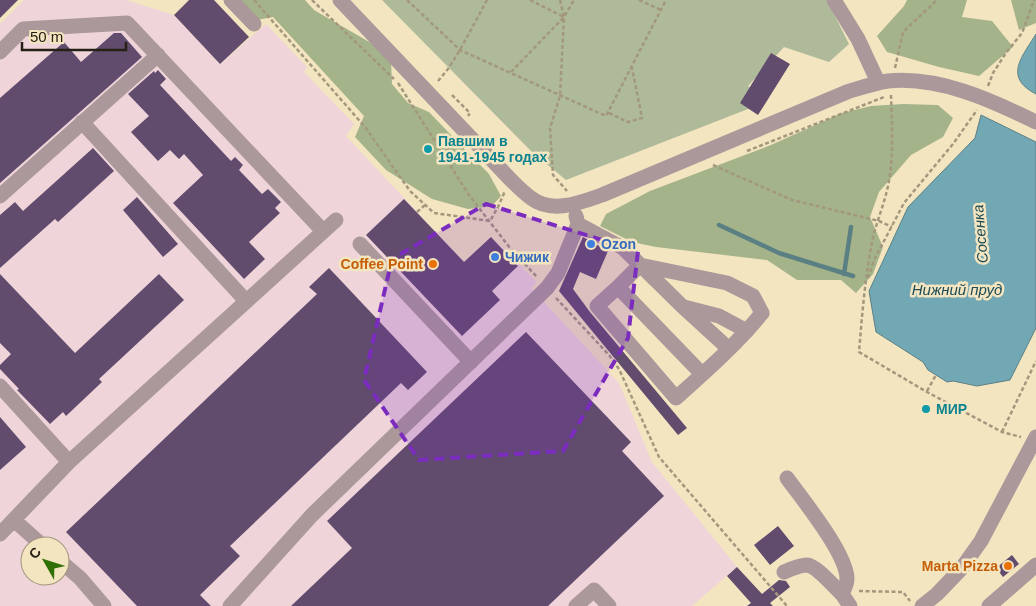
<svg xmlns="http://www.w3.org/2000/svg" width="1036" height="606" font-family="Arial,sans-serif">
<rect width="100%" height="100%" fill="#f4e5c1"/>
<path fill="#efd4da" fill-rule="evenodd" d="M 24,0 L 126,0 L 174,15 L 220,64 L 266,24 L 307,67 L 304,72 L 354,124 L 346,136 L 464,262 L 491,237 L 537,282 L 531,288 L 619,383 L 652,462 L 737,567 L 692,606 L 0,606 L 0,24 ZM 30,546 L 60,546 L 60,576 L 30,576 Z"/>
<path fill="#aeba9a" d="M 382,0 L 827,0 L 849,44 L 829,62 L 784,47 L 748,86 L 766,102 L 566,180 L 532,152 Z"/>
<path fill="#a4b38a" d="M 238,0 L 305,0 L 314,10 L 371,43 L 391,60 L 392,84 L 408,103 L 429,112 L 451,135 L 489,174 L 501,196 L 492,206 L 468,209 L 432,199 L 386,170 L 355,137 L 364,116 L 273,17 L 257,20 Z
M 907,0 L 967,0 L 962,17 L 992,21 L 1013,47 L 979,76 L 939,67 L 887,52 L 877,36 L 904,6 Z
M 1011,0 L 1036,0 L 1036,23 L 1019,30 Z
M 903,104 L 938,105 L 953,118 L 943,137 L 911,155 L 879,192 L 870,217 L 883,247 L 873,274 L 856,293 L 841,280 L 797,280 L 767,260 L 656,247 L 632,242 L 600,226 L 606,214 L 650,191 L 771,145 L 842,113 L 871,106 Z"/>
<path fill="#72a8b4" stroke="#5b8084" d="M 1036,34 L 1036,94 C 1003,77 1022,57 1036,34 Z
M 981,115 L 1036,142 L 1036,328 L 1010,380 L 977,386 L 953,381 L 947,382 L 928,370 L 923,362 L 876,332 L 869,291 L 908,207 L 975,138 Z"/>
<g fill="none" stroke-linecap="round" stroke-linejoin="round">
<path stroke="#5b8084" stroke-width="4.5" d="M 719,225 L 779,253 L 853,276
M 844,274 L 851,227"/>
</g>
<path fill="#614c6d" d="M 0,0 L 18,0 L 0,18 Z
M 189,0 L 214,0 L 249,37 L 220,64 L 174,15 Z
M 114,33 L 121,33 L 142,57 L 0,183 L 0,98 L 64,42 L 81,62 Z
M 771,53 L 790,64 L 758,115 L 740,103 Z
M 158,70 L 166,79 L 160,85 L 231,161 L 235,157 L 243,165 L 239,170 L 262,194 L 268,189 L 281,202 L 275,208 L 280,213 L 249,242 L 265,259 L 244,279 L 173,203 L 203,175 L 184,154 L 179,159 L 170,150 L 158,161 L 131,132 L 149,116 L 128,94 L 154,71 L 155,73 Z
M 93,148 L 114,171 L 58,222 L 55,219 L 0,268 L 0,215 L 15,202 L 23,211 Z
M 137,197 L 178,244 L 163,257 L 123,210 Z
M 404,199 L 464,262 L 491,237 L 518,266 L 492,291 L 500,300 L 462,336 L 366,235 Z
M 583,237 L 608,251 L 596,279 L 580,272 L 573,289 L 590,312 L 687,428 L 678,435 L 559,291 Z
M 329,268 L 427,372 L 408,390 L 401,383 L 230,546 L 240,556 L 200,595 L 211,606 L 137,606 L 66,532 L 317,294 L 309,287 Z
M 0,274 L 75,353 L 159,274 L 184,300 L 99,379 L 102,382 L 66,416 L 63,412 L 50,424 L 17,390 L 19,389 L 0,369 L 0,365 L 11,354 L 0,343 Z
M 526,332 L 631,442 L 622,451 L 664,496 L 548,606 L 291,606 L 352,548 L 327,521 Z
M 0,417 L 26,447 L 0,470 Z
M 778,526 L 794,546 L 770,565 L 754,545 Z
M 1012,555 L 1019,564 L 1003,577 L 996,568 Z
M 737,567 L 762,594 L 779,580 L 786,581 L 790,587 L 770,603 L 773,606 L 747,606 L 751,603 L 727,576 Z"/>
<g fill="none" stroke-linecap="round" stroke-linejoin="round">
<path stroke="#a3987d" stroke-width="2.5" stroke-dasharray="4 2.5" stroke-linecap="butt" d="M 254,0 L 365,127 L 410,191 L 434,213 L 490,221 L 498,207 L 505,191
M 312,0 L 394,79
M 407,0 L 460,50 L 606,116 L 666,0
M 530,0 L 564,17
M 560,0 L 564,17 L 560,96 L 550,128 L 553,175 L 567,191
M 639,0 L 661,10
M 895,68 L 903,32 L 937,0
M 511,72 L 564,17 L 574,0
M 438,81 L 448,69 L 460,50 L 487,0
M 398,83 L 469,195 L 510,248 L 537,277
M 988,86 L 993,73 L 1006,53 L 1022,33 L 1034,0
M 452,95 L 470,113 L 468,116
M 891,95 C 892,124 894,157 888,186 C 884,205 876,223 872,242 C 865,278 862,316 859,352 L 927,392 L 1002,432 L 1021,437
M 609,113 L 628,122 L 642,118 L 632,68
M 747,151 L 884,97
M 446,157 L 452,136
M 713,165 L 792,200 L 879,221 L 892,227
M 417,212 L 425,205
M 868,278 L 874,260 L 904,203 L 953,144 L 977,110
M 556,298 L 609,355 L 619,369 L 659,457 L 787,606
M 927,391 L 936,375
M 1002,432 L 1036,361
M 859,591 L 903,592 L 910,601"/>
<path stroke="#ab989a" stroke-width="15" d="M 231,0 L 254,24
M 340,0 L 511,180 C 517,186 524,193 531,198 C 552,214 579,203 602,195 L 847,92 C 860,88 874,83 888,81 C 939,76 991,100 1036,122
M 834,0 L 858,39 L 878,82
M 0,52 L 23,29 L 127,23 L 323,231
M 82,122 L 246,301
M 0,196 L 158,55
M 576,216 L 578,224 L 623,248 L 682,306 L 729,349
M 360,244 L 471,362
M 618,287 L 597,306 L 676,398 C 706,371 737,344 762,313 L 753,296 L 727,283 L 640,265 L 618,287 L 702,374
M 684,307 L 719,316 L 747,331
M 0,386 L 69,462
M 787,478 C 803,500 847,554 847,579 C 847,584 844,590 842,594 L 850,606
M 14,520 L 43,546
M 0,534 L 69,462 L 336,220
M 60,561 L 80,578 L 104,606
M 784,572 C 791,569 800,565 807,565 C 817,566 834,587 842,594
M 230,606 L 312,515 L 547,288 L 558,273 L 578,224
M 576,606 L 594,590 L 609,606
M 922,606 L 937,594 L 961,569 L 981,541 L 1036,437
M 989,606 L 1036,565"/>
</g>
<path fill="#7b2cbf" fill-opacity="0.2" stroke="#7b2cbf" stroke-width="4" stroke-dasharray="10 6" stroke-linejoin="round" d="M 486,204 L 638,251 L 628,338 L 563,451 L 419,460 L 364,380 L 392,259 Z"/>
<g fill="#0f9aa8" stroke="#f4e5c1" stroke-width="2">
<circle cx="428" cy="149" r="5"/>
<circle cx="926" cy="409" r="5"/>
</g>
<g fill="#3f7fe0" stroke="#f4e5c1" stroke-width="2">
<circle cx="591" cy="244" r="5"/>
<circle cx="495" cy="257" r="5"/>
</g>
<g fill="#e8710a" stroke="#f4e5c1" stroke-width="2">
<circle cx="433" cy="264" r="5"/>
<circle cx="1008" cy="566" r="5"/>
</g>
<g text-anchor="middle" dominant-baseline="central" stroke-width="5" stroke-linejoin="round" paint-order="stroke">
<g font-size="14" font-weight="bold" fill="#0d838f" stroke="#f4e5c1" text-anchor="start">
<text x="438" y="141">Павшим в<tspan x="438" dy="16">1941-1945 годах</tspan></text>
<text x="936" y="409">МИР</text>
</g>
<g font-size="14" font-weight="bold" fill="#366cbe" stroke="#f4e5c1" text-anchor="start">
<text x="601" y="244">Ozon</text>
<text x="505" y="257">Чижик</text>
</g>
<g font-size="14" font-weight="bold" fill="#c56008" stroke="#f4e5c1" text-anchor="end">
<text x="423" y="264">Coffee Point</text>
<text x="998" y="566">Marta Pizza</text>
</g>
<g font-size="15" font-style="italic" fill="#1d4c56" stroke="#f4e5c1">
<text transform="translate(980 234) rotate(-95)">Сосенка</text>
<text x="957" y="289">Нижний пруд</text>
</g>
</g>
<g transform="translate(45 561) rotate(309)"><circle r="24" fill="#f4e5c1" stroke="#a2977c"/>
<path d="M0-4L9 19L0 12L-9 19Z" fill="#2e6f06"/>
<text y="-8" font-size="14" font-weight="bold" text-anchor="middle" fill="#262114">С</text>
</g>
<path d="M22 42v8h104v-8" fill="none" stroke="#262114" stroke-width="2.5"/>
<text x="30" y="42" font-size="15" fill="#262114" stroke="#f4e5c1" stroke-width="4" paint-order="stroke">50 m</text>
</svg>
